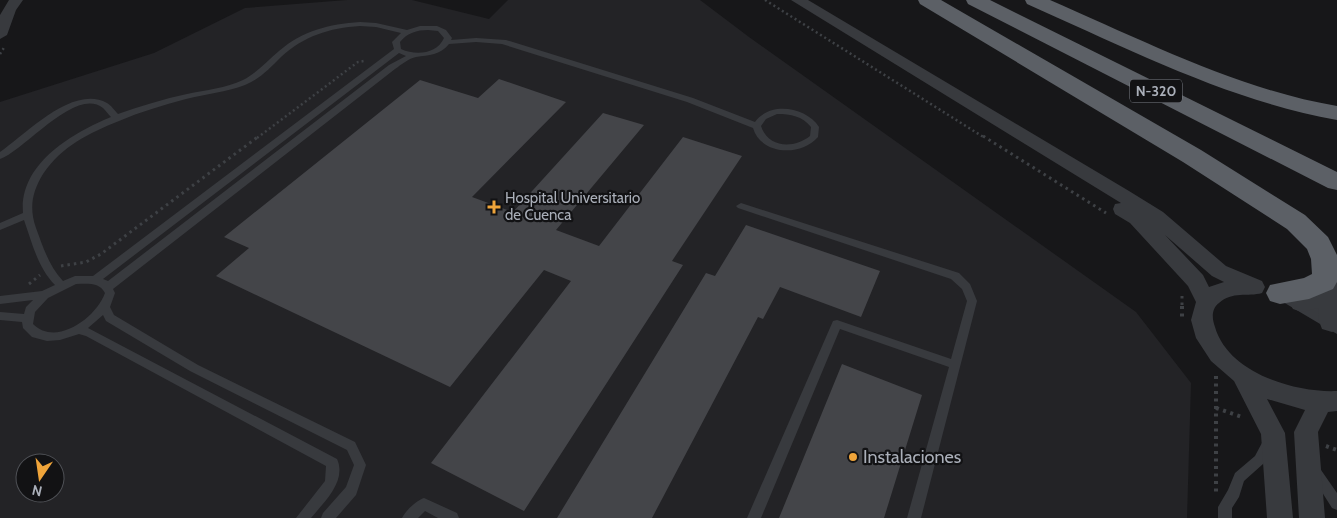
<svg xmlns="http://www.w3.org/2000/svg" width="1337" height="518" font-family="Cabin,sans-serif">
<rect width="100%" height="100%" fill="#171719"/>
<path fill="#232326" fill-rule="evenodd" d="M 347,0 L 412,0 L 489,19 L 508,0 L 700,0 L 749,37 L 1136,312 L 1191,383 L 1187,518 L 0,518 L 0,102 L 154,53 L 245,8 ZM 25,463 L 55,463 L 55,493 L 25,493 Z"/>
<path fill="#444549" d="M 499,79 L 566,102 L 472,197 L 513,212 L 603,113 L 644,125 L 556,230 L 599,246 L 683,137 L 742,156 L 672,261 L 683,265 L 524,511 L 431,463 L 571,281 L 544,270 L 450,387 L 216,276 L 249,248 L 224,237 L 420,80 L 478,98 Z
M 746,225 L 880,271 L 861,317 L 780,287 L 763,319 L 758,317 L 652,518 L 557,518 L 706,273 L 715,276 Z
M 842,364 L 922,395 L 884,518 L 779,518 Z"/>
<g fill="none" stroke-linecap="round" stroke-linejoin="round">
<path stroke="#3e4145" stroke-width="2.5" stroke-dasharray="2 3" stroke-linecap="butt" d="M 765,0 L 985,138
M 0,54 L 5,46
M 257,138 L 358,62 L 364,61"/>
<path stroke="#3e4145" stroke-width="3" stroke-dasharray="2.5 4" stroke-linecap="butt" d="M 983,136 L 1106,213
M 61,266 L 86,262 L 101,254 L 259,136
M 29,284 L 40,275
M 1182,296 L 1182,308"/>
<path stroke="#3e4145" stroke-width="4" stroke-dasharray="3 4.5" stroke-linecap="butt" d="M 1182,306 L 1182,317
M 1216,376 L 1216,492
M 1216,408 L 1242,417
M 1326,446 L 1337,450"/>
<path fill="#383a3e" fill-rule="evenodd" d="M 360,22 L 376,23 L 407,30 L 420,26 L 437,26 L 446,30 L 452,38 L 451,40 L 476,38 L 506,40 L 693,98 L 755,122 C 770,101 806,107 819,127 L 818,137 C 801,157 761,155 753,128 L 687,102 L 502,44 L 476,42 L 449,44 C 440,55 429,55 416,57 C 409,58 401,65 395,69 L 113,289 L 115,293 L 110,307 L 114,315 L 198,365 L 355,442 L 366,465 L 356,495 L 336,518 L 321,518 L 323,513 L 346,487 L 354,465 L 347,450 L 190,371 L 106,321 L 103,315 L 88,328 L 337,459 C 347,481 324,502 311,518 L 296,518 L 325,481 L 326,466 L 86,336 L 79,334 L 60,340 L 47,341 L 32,337 L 23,328 L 22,322 L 0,320 L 0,312 L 24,314 L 26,307 L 33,300 L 0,304 L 0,296 L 42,291 L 55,285 C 38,268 32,243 24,220 L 0,230 L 0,223 L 23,213 C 19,164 72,133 111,117 C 108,114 106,111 103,108 C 76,86 24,151 0,159 L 0,152 C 26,134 73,84 107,103 C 111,105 115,111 118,114 C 140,106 164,99 187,94 C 206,90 226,88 243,80 C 257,73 267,61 279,51 C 302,31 329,24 360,22 ZM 360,26 L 376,27 L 401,33 L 392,42 L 394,49 L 93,276 L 75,276 L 63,281 C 49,266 43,247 36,228 C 29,208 32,192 43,174 C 62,146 89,133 119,121 C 140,112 163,105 186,99 C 206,94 226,92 245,85 C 260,79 270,68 281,57 C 304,36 329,28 360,26 ZM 428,30 L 438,31 L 444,38 C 437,54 416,56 401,49 L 400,42 C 407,33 417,30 428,30 ZM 399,53 L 406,56 L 389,65 L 108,281 L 103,279 ZM 777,114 C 791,114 802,116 811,127 L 810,136 C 794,149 768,148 761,126 L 766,119 ZM 76,284 C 88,284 99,282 105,293 C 96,318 56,347 33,324 L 35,312 L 48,298 Z
M 741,203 L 959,273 L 970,284 L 977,301 L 921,518 L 907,518 L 949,367 L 840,329 L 761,518 L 747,518 L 833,321 L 837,320 L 951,359 L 967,301 L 962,289 L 951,279 L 738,208 L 736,206 Z
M 1268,437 L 1272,439 L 1274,443 L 1263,464 L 1244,481 L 1239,497 L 1232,508 L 1232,518 L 1218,518 L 1218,507 L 1228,490 L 1235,473 L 1255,456 L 1264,439 Z
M 1317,468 L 1321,470 L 1337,493 L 1337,510 L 1332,508 L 1313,478 L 1311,474 L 1313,470 Z
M 424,498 L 457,513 L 459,518 L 438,518 L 425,511 L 418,518 L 402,518 C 406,510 416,501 424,498 Z"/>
<path fill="#383a3e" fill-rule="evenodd" d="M 9,0 L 23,0 L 16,10 L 7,35 L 0,39 L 0,15 Z
M 791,0 L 808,0 L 1129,191 L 1163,212 L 1226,266 L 1262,281 L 1265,287 L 1262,293 C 1248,297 1232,291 1219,303 C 1211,309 1212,319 1215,327 C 1228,373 1295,393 1337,391 L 1337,411 L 1328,412 L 1318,432 L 1325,518 L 1299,518 L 1294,432 L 1305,410 L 1267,399 L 1285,433 L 1293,518 L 1267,518 L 1261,434 L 1234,381 L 1211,361 L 1196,338 L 1191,320 L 1196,302 L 1188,286 L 1130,223 L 1115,214 L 1113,209 L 1115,204 L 1121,203 ZM 1165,235 L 1212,276 L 1224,282 L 1209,287 L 1203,275 Z
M 1290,288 L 1326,305 L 1337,313 L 1337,334 L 1283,302 L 1280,296 L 1283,290 Z"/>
<path fill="#383a3e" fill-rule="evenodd" d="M 1337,276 L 1337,330 L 1332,332 L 1322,329 L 1319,321 L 1318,308 L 1302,312 L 1293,309 L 1289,302 L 1293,295 L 1308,290 Z"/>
<path fill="#5c6066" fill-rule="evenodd" d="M 918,0 L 941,0 L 1201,150 L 1305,215 L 1328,237 L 1337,255 L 1337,282 L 1333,289 L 1309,299 L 1280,304 L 1270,301 L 1266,293 L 1270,285 L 1304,278 L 1312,274 L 1311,259 L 1307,249 L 1287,229 L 1183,162 L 920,4 Z
M 966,0 L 990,0 L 1337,172 L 1337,190 L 1328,188 L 968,4 Z
M 1025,0 L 1050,0 C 1140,39 1240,90 1337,106 L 1337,120 C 1229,101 1127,48 1027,4 Z"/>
</g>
<g fill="#efa43a" stroke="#121214" stroke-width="2">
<path d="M491.5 199.5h5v5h5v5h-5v5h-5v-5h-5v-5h5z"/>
<circle cx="853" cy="457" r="5"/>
</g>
<g text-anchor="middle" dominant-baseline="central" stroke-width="4.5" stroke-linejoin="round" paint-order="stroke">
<rect fill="#121214" stroke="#7c8088" stroke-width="1" x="1130" y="79.5" width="52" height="23" rx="4"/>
<g font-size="14" font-weight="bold" fill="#aaafb9">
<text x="1156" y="91">N-320</text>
</g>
<g font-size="15" fill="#aaafb9" stroke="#121214" text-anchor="start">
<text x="505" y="198">Hospital Universitario<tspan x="505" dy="17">de Cuenca</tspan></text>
</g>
<g font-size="18" fill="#aaafb9" stroke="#121214" text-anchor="start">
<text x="863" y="457">Instalaciones</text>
</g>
</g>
<g transform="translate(40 478) rotate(193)"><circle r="24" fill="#121214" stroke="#4f5156"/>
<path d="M0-4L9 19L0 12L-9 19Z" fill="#efa43a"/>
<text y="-8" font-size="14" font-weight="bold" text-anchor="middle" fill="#aaafb9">N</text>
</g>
</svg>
